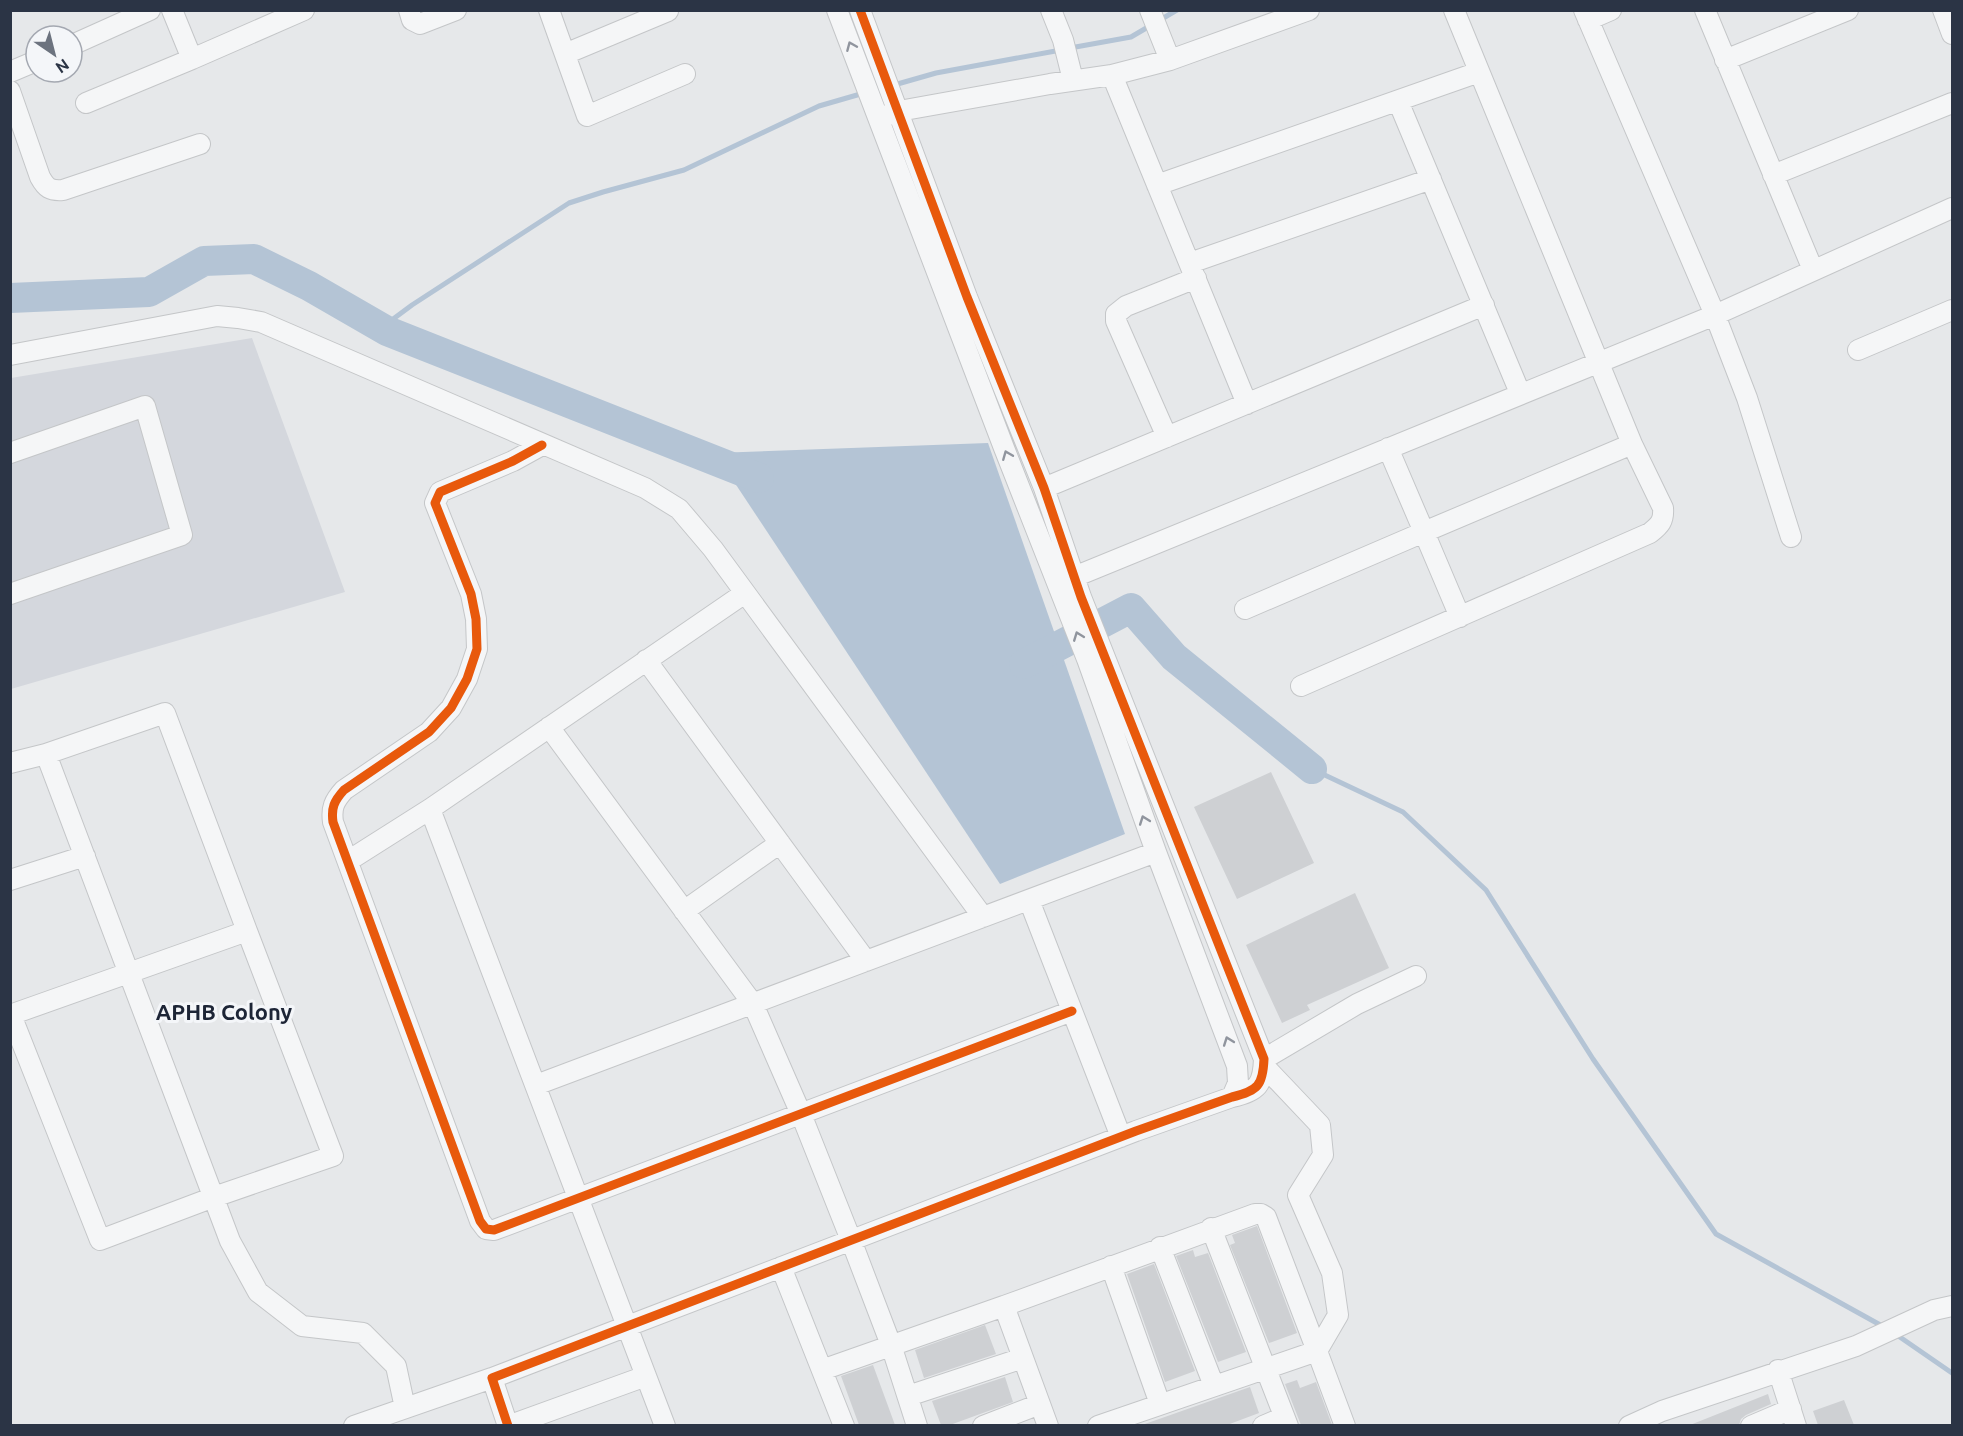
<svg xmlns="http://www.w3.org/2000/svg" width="1963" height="1436" font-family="Ubuntu,sans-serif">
<rect width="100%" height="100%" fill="#e6e8ea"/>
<path fill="#d4d7dd" d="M 252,338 L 345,592 L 11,689 L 11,378 Z"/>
<path fill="#b4c4d5" d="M 988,443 L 1125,834 L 1000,884 L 715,453 Z"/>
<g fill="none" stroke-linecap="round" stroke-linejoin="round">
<path stroke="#b4c4d5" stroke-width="5" d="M 1070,48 L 1131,37 L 1177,10
M 894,85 L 936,73 L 1061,50
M 381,328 L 412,305 L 569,203 L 603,192 L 684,170 L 819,106 L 864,93
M 1312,769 L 1403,812 L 1486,890 L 1593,1059 L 1716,1234 L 1884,1327
M 1894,1333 L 1952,1373"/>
<path stroke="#b4c4d5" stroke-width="30" d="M 10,298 L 149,292 L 204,261 L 254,259 L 309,286 L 387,331 L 759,478
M 1024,664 L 1131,608 L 1174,657 L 1312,769"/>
</g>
<path fill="#ced0d3" d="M 1271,772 L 1314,863 L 1237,899 L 1194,807 Z
M 1355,893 L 1389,968 L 1307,1005 L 1310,1010 L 1282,1023 L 1246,945 Z
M 1257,1226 L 1297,1333 L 1269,1343 L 1230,1245 L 1235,1243 L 1232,1235 Z
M 1193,1250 L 1195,1257 L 1208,1253 L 1246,1352 L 1218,1362 L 1176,1256 Z
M 1154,1264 L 1195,1371 L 1165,1382 L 1127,1274 Z
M 985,1325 L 996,1354 L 924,1378 L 915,1350 Z
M 873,1365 L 895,1425 L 859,1425 L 841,1376 Z
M 1005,1377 L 1013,1402 L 950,1425 L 941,1425 L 932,1401 Z
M 1297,1380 L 1300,1388 L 1316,1382 L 1332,1425 L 1301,1425 L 1285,1384 Z
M 1250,1387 L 1259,1413 L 1227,1425 L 1142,1425 Z
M 1768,1394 L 1771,1404 L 1746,1415 L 1741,1419 L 1739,1425 L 1690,1425 Z
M 1844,1400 L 1854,1425 L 1818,1425 L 1813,1411 Z"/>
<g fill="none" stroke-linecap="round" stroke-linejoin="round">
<defs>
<path id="minor" d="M 172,10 L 192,59 L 304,10
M 409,10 L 412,20 L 420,24 L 456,10
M 549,10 L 587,116 L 685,74
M 837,10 L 1004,448 L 1087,659 L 1156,852 L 1237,1066 L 1238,1083 L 1232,1097
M 1051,10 L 1063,40 L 1073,80
M 1150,10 L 1170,60
M 1584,10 L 1715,315 L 1747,398 L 1791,537
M 1705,10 L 1813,270
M 1943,10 L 1952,34
M 1588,20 L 1611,10
M 72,45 L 150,10
M 565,54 L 668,11
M 1725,60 L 1848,10
M 10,72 L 36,61
M 1112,75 L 1247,404
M 10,91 L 40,177 C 46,188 50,191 63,190 L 200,144
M 1398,101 L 1520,393
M 86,103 L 192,59
M 888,115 L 899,111 L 1050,84 L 1112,75 L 1170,60 L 1309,10
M 1773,175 L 1952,103
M 1157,185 L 1479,72
M 1190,263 L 1431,179
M 1858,350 L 1952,310
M 10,355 L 217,316 L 238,318 L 261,322 L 645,488 L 679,509 L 713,549 L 983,917
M 1167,437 L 1116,321 L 1116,314 L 1126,306 L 1196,278
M 542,445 L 513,461 L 440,492 L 435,503 L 471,594 L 476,619 L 477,649 L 467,679 L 451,708 L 429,732 L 344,790 C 334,801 331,808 333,822 L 480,1221 L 486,1229 L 494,1230 L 1072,1011
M 1388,448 L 1424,532 L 1632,444 L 1454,10
M 10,453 L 145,406 L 182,535 L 10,594
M 1044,488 L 1484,305
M 1074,577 L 1715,315 L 1952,208
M 1245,609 L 1424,532 L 1460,617
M 646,660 L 866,961
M 1301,686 L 1650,533 C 1660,525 1664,521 1663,508 L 1632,444
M 549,727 L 753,1004 L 801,1114 L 851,1240 L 891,1345 L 917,1426
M 46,754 L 230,1241 L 258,1292 L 302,1326 L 363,1333 L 396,1366 L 405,1408
M 10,763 L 46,754 L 165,713 L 247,931 L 10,1015
M 430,809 L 665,1426
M 348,861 L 430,809 L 745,593
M 10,880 L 85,856
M 1029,900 L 1121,1137
M 684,911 L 780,843
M 11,1015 L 100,1240 L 214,1197 L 333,1156 L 247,931
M 1264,1059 L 1357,1004 L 1416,976
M 1264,1066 L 1320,1125 L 1323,1155 L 1298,1195 L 1332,1273 L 1338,1315 L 1317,1351 L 1345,1426
M 536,1085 L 1156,852
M 1211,1228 L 1288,1426
M 1160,1247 L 1214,1386
M 1111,1266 L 1160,1404
M 781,1267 L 844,1426
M 822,1370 L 1004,1306
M 1778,1370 L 1796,1426
M 908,1396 L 1023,1358
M 354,1426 L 492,1378
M 508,1426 L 492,1378 L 1136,1131 L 1232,1097 C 1258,1091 1263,1085 1264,1059 L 1081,597 L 1044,488 L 967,297 L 860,10
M 508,1426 L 646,1376
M 983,1426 L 1040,1404
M 1048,1426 L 1004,1306 L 1255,1214 L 1261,1214 L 1266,1217 L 1317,1351 L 1098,1426
M 1263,1426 L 1284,1417
M 1629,1426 L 1662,1411 L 1856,1346 L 1934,1310 L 1952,1306
M 1751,1426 L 1791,1409"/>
</defs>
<use href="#minor" stroke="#c4c6c8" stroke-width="22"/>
<use href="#minor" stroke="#f5f6f7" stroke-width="20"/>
<defs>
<path id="cycleway" d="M 542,445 L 513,461 L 440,492 L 435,503 L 471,594 L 476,619 L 477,649 L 467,679 L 451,708 L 429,732 L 344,790 C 334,801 331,808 333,822 L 480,1221 L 486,1229 L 494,1230 L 1072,1011
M 508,1426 L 492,1378 L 1136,1131 L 1232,1097 C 1258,1091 1263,1085 1264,1059 L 1081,597 L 1044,488 L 967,297 L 860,10"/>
</defs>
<use href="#cycleway" stroke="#f4f6f9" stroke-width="13"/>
<use href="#cycleway" stroke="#e8590c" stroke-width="9"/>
</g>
<defs><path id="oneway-chevron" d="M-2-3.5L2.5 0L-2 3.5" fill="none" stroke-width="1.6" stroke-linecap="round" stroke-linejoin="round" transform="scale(1.5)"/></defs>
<g stroke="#90959e">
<use href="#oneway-chevron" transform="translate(851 46) rotate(-113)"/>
<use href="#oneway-chevron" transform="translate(1007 455) rotate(-112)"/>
<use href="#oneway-chevron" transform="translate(1078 636) rotate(-111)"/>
<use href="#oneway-chevron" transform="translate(1144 820) rotate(-110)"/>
<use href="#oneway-chevron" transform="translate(1228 1041) rotate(-110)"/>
</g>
<g text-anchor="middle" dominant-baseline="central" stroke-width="6" stroke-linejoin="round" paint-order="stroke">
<g font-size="22" font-weight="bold" fill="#1d2536" stroke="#f4f6f9">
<text x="224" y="1011">APHB Colony</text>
</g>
</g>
<rect width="1963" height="1436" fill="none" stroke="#2b3445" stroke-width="24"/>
<g transform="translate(54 54) rotate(145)"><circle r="28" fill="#f4f6f9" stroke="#a4a8b1" stroke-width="1.5"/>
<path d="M0-4.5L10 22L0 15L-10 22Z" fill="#6c737f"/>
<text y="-9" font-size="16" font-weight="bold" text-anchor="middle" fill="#2b3445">N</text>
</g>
</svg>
